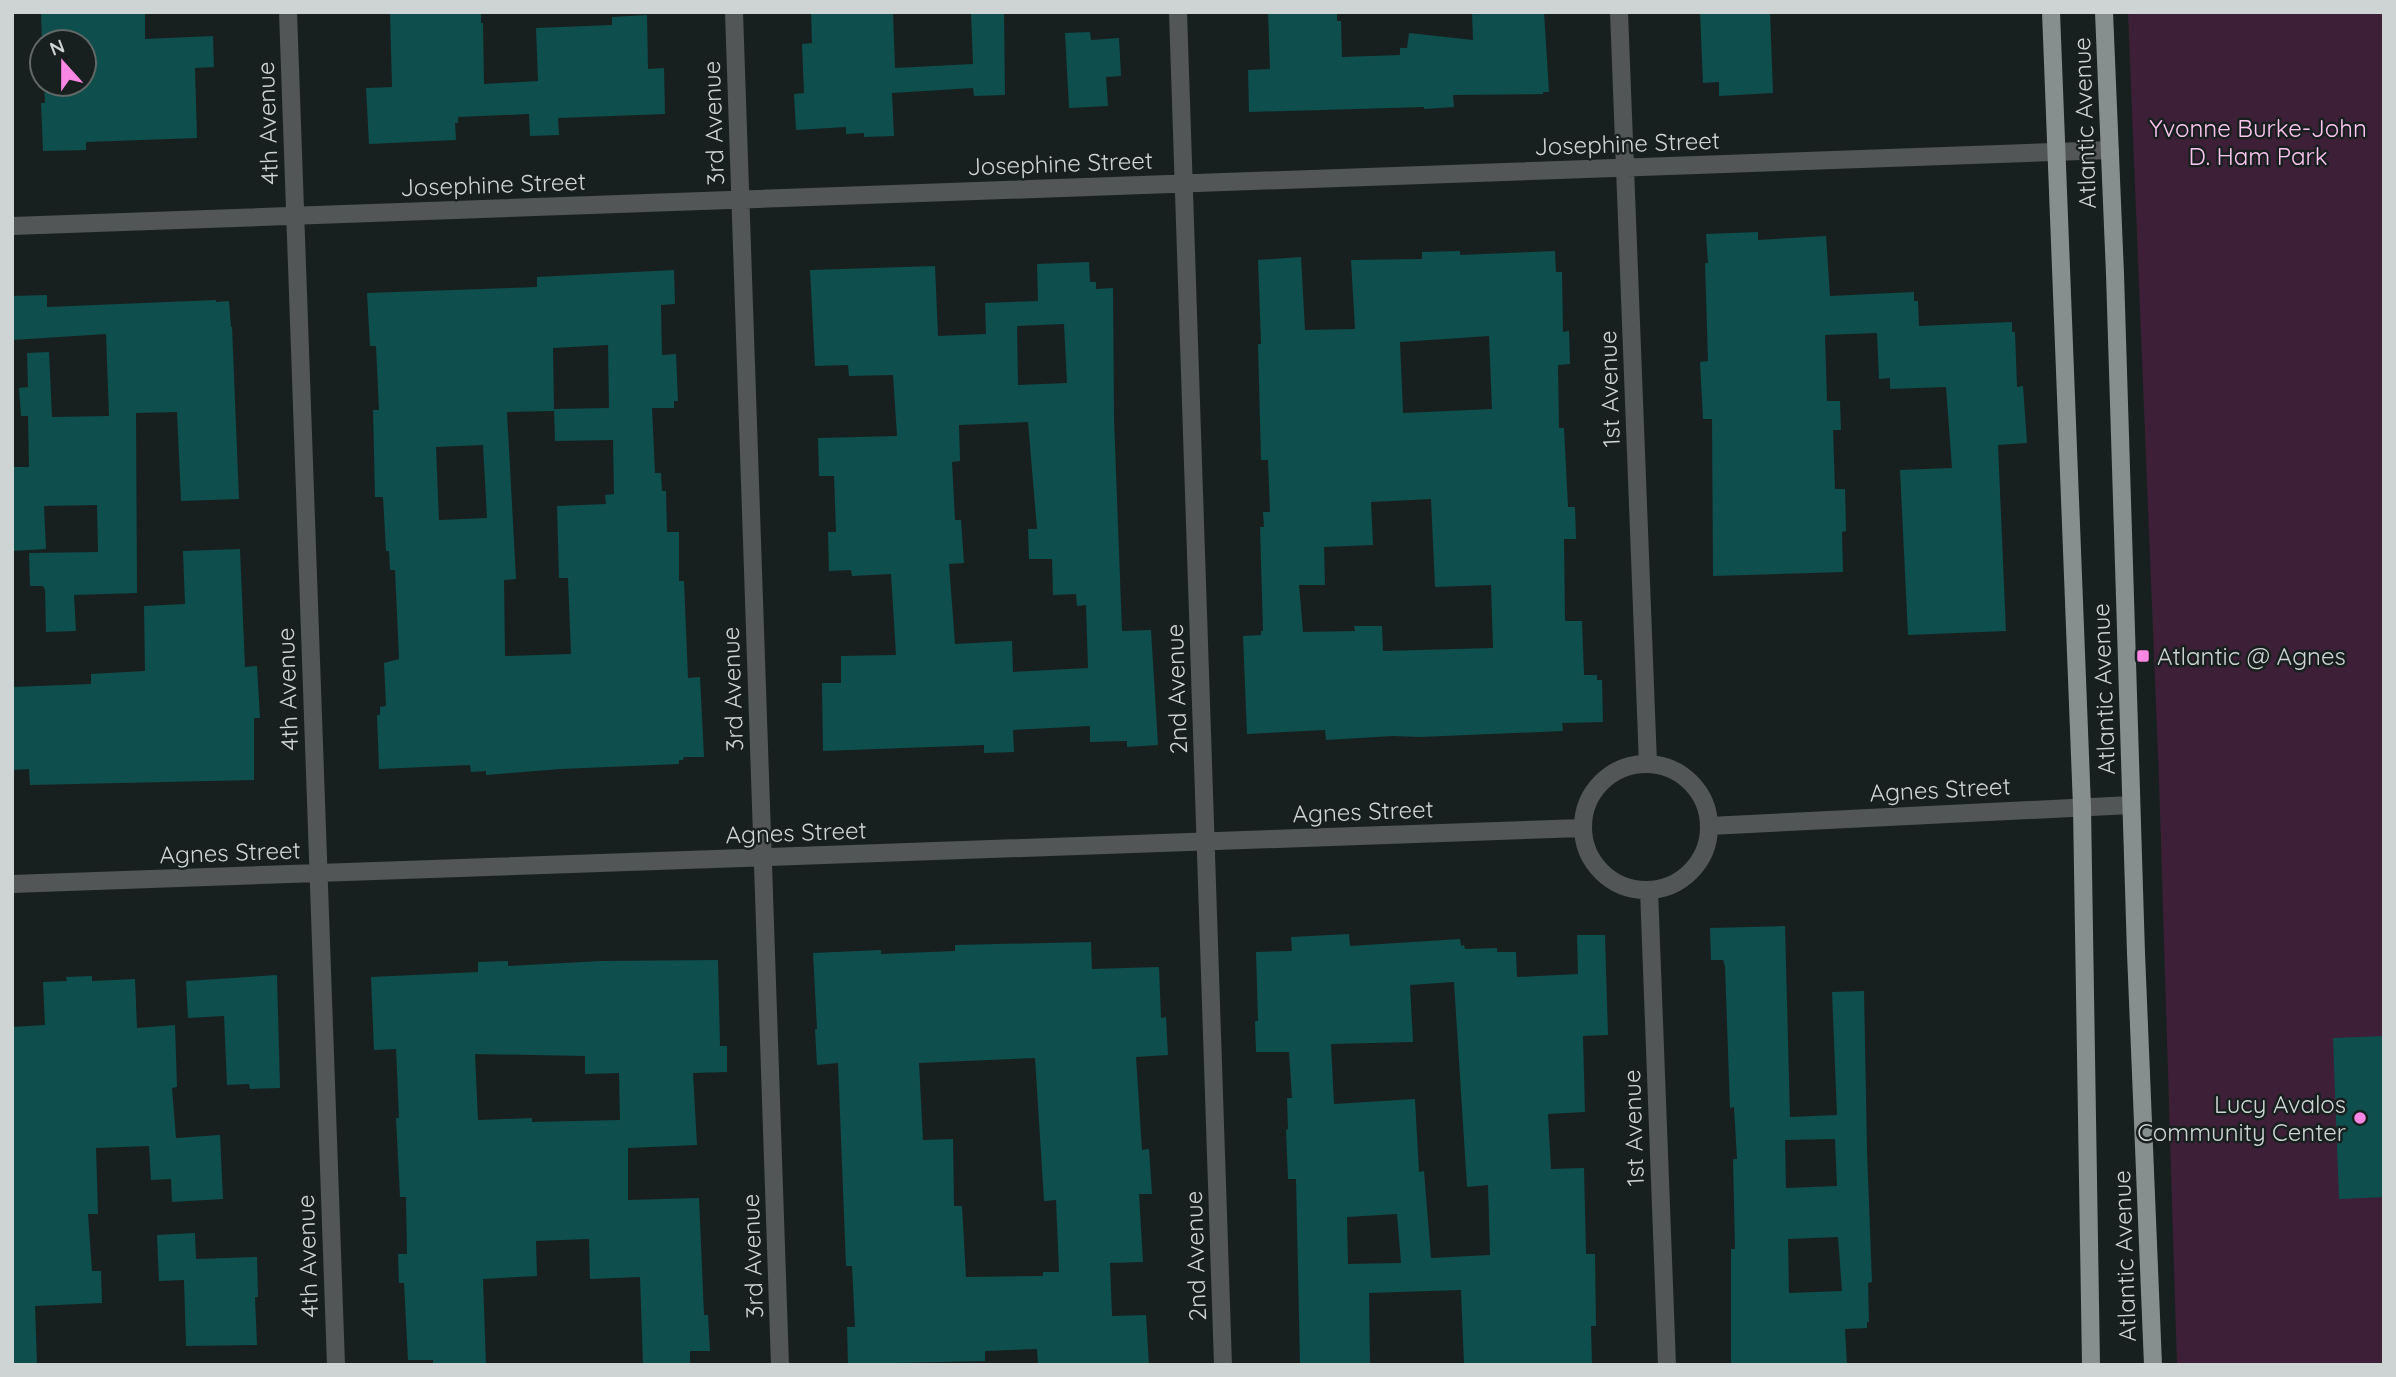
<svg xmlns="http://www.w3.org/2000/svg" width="2396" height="1377" font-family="Quicksand,sans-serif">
<rect width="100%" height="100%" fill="#18201f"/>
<path fill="#3d2037" d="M 2128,12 L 2384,12 L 2384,1365 L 2177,1365 L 2159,779 Z"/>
<path fill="#0e4e4d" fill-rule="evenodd" d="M 41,12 L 145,12 L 145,39 L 213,36 L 214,67 L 195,68 L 197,138 L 86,142 L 86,150 L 43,151 L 41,103 L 45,103 L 44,84 L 84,84 L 84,42 L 42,42 Z
M 390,12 L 481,12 L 481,23 L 483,23 L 484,84 L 538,81 L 536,28 L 612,25 L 612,17 L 647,15 L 648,69 L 664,68 L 665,114 L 558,118 L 559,135 L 530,136 L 529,114 L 458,117 L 458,123 L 455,123 L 456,140 L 369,144 L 366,88 L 392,87 Z
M 811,12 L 893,12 L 895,68 L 973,64 L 971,12 L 1004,12 L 1005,95 L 974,96 L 973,88 L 892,93 L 894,136 L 864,137 L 864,133 L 846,134 L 846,127 L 796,130 L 794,94 L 804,93 L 802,44 L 812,43 Z
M 1268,12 L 1337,12 L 1337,21 L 1341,21 L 1342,57 L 1400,55 L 1400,48 L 1407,48 L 1409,33 L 1473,40 L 1472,12 L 1544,12 L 1549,92 L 1543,92 L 1543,94 L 1453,95 L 1454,107 L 1424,109 L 1424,107 L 1249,112 L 1248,70 L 1270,69 Z
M 1700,12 L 1770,12 L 1773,93 L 1719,96 L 1719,82 L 1703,83 Z
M 1090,32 L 1091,40 L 1119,38 L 1121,76 L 1106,77 L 1108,106 L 1069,108 L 1065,33 Z
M 1758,232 L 1758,240 L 1826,236 L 1830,296 L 1914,292 L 1914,301 L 1918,301 L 1919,326 L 2012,322 L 2012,332 L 2015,332 L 2017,387 L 2023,386 L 2027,443 L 1998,445 L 2006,631 L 1908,635 L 1900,470 L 1952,468 L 1946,387 L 1890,389 L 1890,378 L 1879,379 L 1877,333 L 1825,335 L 1827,401 L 1840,401 L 1841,430 L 1833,430 L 1835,489 L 1845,489 L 1846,531 L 1842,532 L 1843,572 L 1713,576 L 1712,419 L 1703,419 L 1700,362 L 1708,361 L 1705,263 L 1708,263 L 1706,234 Z
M 1460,251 L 1460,255 L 1555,251 L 1556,272 L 1562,272 L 1563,332 L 1569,331 L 1570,364 L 1558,365 L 1559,428 L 1564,428 L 1568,507 L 1575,507 L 1576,539 L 1564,539 L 1565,621 L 1582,621 L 1584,675 L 1597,675 L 1597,680 L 1602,680 L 1603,722 L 1562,723 L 1563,731 L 1420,737 L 1393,736 L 1326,740 L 1325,730 L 1247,734 L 1243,636 L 1261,635 L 1261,631 L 1263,631 L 1260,527 L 1264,527 L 1263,512 L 1270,512 L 1268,460 L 1261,460 L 1258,344 L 1261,344 L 1258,260 L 1301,257 L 1305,330 L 1355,329 L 1351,260 L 1422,259 L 1422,252 ZM 1489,336 L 1492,409 L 1403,413 L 1400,342 ZM 1431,499 L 1435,587 L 1491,585 L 1493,648 L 1383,651 L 1382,626 L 1354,626 L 1355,631 L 1303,632 L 1299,585 L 1325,585 L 1324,547 L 1373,545 L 1371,502 Z
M 1089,262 L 1090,282 L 1096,282 L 1096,289 L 1113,288 L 1114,419 L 1122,631 L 1151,630 L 1158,745 L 1127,747 L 1127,741 L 1090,742 L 1090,726 L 1013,730 L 1014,752 L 984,753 L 984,745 L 823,751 L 822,683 L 841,683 L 841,656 L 896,655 L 891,574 L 852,576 L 851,570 L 829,571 L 828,532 L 836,532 L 834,476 L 819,476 L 818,438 L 897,436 L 893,375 L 849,376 L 848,365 L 815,366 L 810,270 L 935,266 L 938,336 L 986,334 L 985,303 L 1038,301 L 1037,264 ZM 1064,324 L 1067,383 L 1018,385 L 1017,326 ZM 1028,422 L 1037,529 L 1028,529 L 1029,559 L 1052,559 L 1053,595 L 1076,594 L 1077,606 L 1086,605 L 1088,668 L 1013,672 L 1012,641 L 955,644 L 949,564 L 964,563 L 961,520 L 955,520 L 952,462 L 960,461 L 959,425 Z
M 674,270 L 675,304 L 661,305 L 662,355 L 676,354 L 678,401 L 674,401 L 674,408 L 652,408 L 655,473 L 661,473 L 662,491 L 666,491 L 667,532 L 679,532 L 679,581 L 684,581 L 688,678 L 700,677 L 704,757 L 684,757 L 683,760 L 679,760 L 679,764 L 560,769 L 486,775 L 486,771 L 471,772 L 470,765 L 379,769 L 377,715 L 380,715 L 380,707 L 386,706 L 384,663 L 399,659 L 395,570 L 390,570 L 389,551 L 386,551 L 383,497 L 375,497 L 373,410 L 379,410 L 376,346 L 370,346 L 367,293 L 537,287 L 537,277 ZM 608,345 L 609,408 L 554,409 L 555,441 L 613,440 L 614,494 L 605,495 L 606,504 L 557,506 L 559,578 L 568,578 L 571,654 L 505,656 L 504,580 L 516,579 L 507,412 L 554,411 L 553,348 ZM 483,445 L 487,518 L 439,520 L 436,447 Z
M 47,295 L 47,307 L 216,300 L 216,302 L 229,301 L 231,327 L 232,327 L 239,499 L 181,501 L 177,412 L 136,413 L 137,593 L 74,595 L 76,631 L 46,632 L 45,590 L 43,586 L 30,586 L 29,553 L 98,552 L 97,505 L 44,506 L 46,549 L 12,551 L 12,467 L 29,467 L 28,416 L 21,416 L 19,388 L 28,387 L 27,353 L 49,352 L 52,417 L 109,416 L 106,334 L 12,340 L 12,296 Z
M 240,549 L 245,667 L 257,666 L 260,718 L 254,718 L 254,780 L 30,785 L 29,769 L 12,770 L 12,687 L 91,684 L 91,674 L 145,671 L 144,606 L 185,604 L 183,551 Z
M 1785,926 L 1790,1117 L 1837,1115 L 1832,992 L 1864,991 L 1867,1151 L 1872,1282 L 1868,1283 L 1869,1322 L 1867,1322 L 1867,1328 L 1845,1329 L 1847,1365 L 1731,1365 L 1731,1249 L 1735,1249 L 1733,1159 L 1737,1159 L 1734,1107 L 1730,1108 L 1725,966 L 1723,960 L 1711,960 L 1710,928 ZM 1835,1139 L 1837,1186 L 1786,1188 L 1785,1140 ZM 1838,1237 L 1842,1291 L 1789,1293 L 1788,1239 Z
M 1349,934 L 1350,946 L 1460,939 L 1461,946 L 1464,945 L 1465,949 L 1497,948 L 1497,952 L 1516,952 L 1517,977 L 1578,974 L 1577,935 L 1605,935 L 1608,1035 L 1583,1036 L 1585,1112 L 1548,1114 L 1551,1169 L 1584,1168 L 1586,1254 L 1595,1254 L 1596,1326 L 1591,1326 L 1592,1365 L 1464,1365 L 1461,1290 L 1369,1293 L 1370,1365 L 1300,1365 L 1296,1179 L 1288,1179 L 1286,1130 L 1288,1129 L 1287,1098 L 1292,1098 L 1289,1052 L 1256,1052 L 1255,1021 L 1258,1021 L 1256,952 L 1292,951 L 1291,937 ZM 1454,982 L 1467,1187 L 1488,1185 L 1490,1255 L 1431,1258 L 1424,1171 L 1419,1172 L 1415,1099 L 1334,1104 L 1331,1044 L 1413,1042 L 1410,985 ZM 1397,1214 L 1401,1263 L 1348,1264 L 1347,1217 Z
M 1091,942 L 1092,969 L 1159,967 L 1161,1018 L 1166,1017 L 1168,1055 L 1136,1057 L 1142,1150 L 1149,1149 L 1152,1194 L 1139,1194 L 1143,1262 L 1110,1263 L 1112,1316 L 1146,1315 L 1149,1365 L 1038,1365 L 1037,1349 L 985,1351 L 985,1361 L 848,1364 L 847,1327 L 855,1327 L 852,1266 L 846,1266 L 838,1063 L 817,1065 L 815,1029 L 817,1029 L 813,953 L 881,950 L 881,954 L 955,951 L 955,945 ZM 1035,1058 L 1044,1201 L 1056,1200 L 1059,1272 L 1043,1272 L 1043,1276 L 966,1277 L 962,1206 L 954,1206 L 953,1139 L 923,1140 L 919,1063 Z
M 718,960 L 720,1046 L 727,1046 L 727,1072 L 693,1073 L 697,1145 L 628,1148 L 628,1200 L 699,1198 L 704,1315 L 708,1315 L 710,1351 L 690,1351 L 690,1365 L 643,1365 L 640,1277 L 590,1279 L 589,1239 L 536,1241 L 537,1276 L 483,1279 L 486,1365 L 433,1365 L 433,1360 L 408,1360 L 404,1283 L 399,1283 L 398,1254 L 407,1254 L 406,1197 L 400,1197 L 396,1118 L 399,1118 L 396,1049 L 374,1050 L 371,977 L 478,972 L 478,962 L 508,961 L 508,966 L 601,961 ZM 475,1054 L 585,1056 L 585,1074 L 619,1073 L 620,1120 L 532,1122 L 532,1118 L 478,1120 Z
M 277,975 L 280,1088 L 250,1089 L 249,1084 L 227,1085 L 224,1016 L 188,1018 L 186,981 Z
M 92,976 L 92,981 L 135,979 L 137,1028 L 175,1025 L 177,1087 L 172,1088 L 176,1138 L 220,1135 L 223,1199 L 172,1202 L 171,1179 L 151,1180 L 149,1146 L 96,1148 L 98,1214 L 88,1214 L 92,1271 L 101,1271 L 102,1303 L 35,1306 L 37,1365 L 12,1365 L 12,1027 L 45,1025 L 43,982 L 67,981 L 66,977 Z
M 2384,1036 L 2384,1197 L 2339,1199 L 2333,1038 Z
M 195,1233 L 196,1259 L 257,1257 L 258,1297 L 255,1297 L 257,1345 L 186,1346 L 184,1280 L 159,1281 L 157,1235 Z"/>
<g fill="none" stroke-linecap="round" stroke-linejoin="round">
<path stroke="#525656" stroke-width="18" d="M 288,12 L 336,1365
M 734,12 L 780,1365
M 1178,12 L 1223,1365
M 1619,12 L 1648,764
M 12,226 L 2110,150
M1583 827a63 63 0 1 1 126 0a63 63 0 1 1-126 0Z
M 1709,826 L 2131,805
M 12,884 L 1582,828
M 1649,890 L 1667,1365"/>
<path stroke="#868e8e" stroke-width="18" d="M 2051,12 L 2082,807 L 2091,1365
M 2104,12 L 2115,274 L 2136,953 L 2153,1365"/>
</g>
<g fill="#fb87e5" stroke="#18201f" stroke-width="2.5">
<rect x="2136" y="649" width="14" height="14" rx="3.5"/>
<circle cx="2360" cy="1118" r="7"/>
</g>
<g text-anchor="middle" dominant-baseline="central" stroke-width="5" stroke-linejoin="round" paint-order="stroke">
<g font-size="24" fill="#ced4d3" stroke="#18201f">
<text transform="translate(267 123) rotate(-92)">4th Avenue</text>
<text transform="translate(713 123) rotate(-92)">3rd Avenue</text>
<text transform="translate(2084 123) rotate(-92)">Atlantic Avenue</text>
<text transform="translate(1627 143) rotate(-2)">Josephine Street</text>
<text transform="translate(1060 163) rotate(-2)">Josephine Street</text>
<text transform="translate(493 184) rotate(-2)">Josephine Street</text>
<text transform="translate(1609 389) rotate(-92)">1st Avenue</text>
<text transform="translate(287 689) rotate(-92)">4th Avenue</text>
<text transform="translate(732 689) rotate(-92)">3rd Avenue</text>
<text transform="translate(1176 689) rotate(-92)">2nd Avenue</text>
<text transform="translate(2103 689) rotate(-92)">Atlantic Avenue</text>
<text transform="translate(1940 789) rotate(-3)">Agnes Street</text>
<text transform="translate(1363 811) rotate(-2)">Agnes Street</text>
<text transform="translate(796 832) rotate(-2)">Agnes Street</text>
<text transform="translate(230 852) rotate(-2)">Agnes Street</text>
<text transform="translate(1633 1128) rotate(-92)">1st Avenue</text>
<text transform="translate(307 1256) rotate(-92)">4th Avenue</text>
<text transform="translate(752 1256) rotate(-92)">3rd Avenue</text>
<text transform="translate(1195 1256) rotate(-92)">2nd Avenue</text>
<text transform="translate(2124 1256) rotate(-92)">Atlantic Avenue</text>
</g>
<g font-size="24" fill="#fdc4f0" stroke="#18201f">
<text x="2258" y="128">Yvonne Burke-John<tspan x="2258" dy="28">D. Ham Park</tspan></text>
</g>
<g font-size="24" fill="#ced4d3" stroke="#18201f" text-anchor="start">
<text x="2157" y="656">Atlantic @ Agnes</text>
<text x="2346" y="1104" text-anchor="end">Lucy Avalos<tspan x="2346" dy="28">Community Center</tspan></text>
</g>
</g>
<rect width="2396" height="1377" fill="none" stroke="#ced4d3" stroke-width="28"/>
<g transform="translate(63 63) rotate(339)"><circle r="33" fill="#18201f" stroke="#616867" stroke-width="2"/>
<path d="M0-5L12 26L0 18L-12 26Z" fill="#fb87e5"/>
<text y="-10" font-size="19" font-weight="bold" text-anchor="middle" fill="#ced4d3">N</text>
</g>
</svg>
